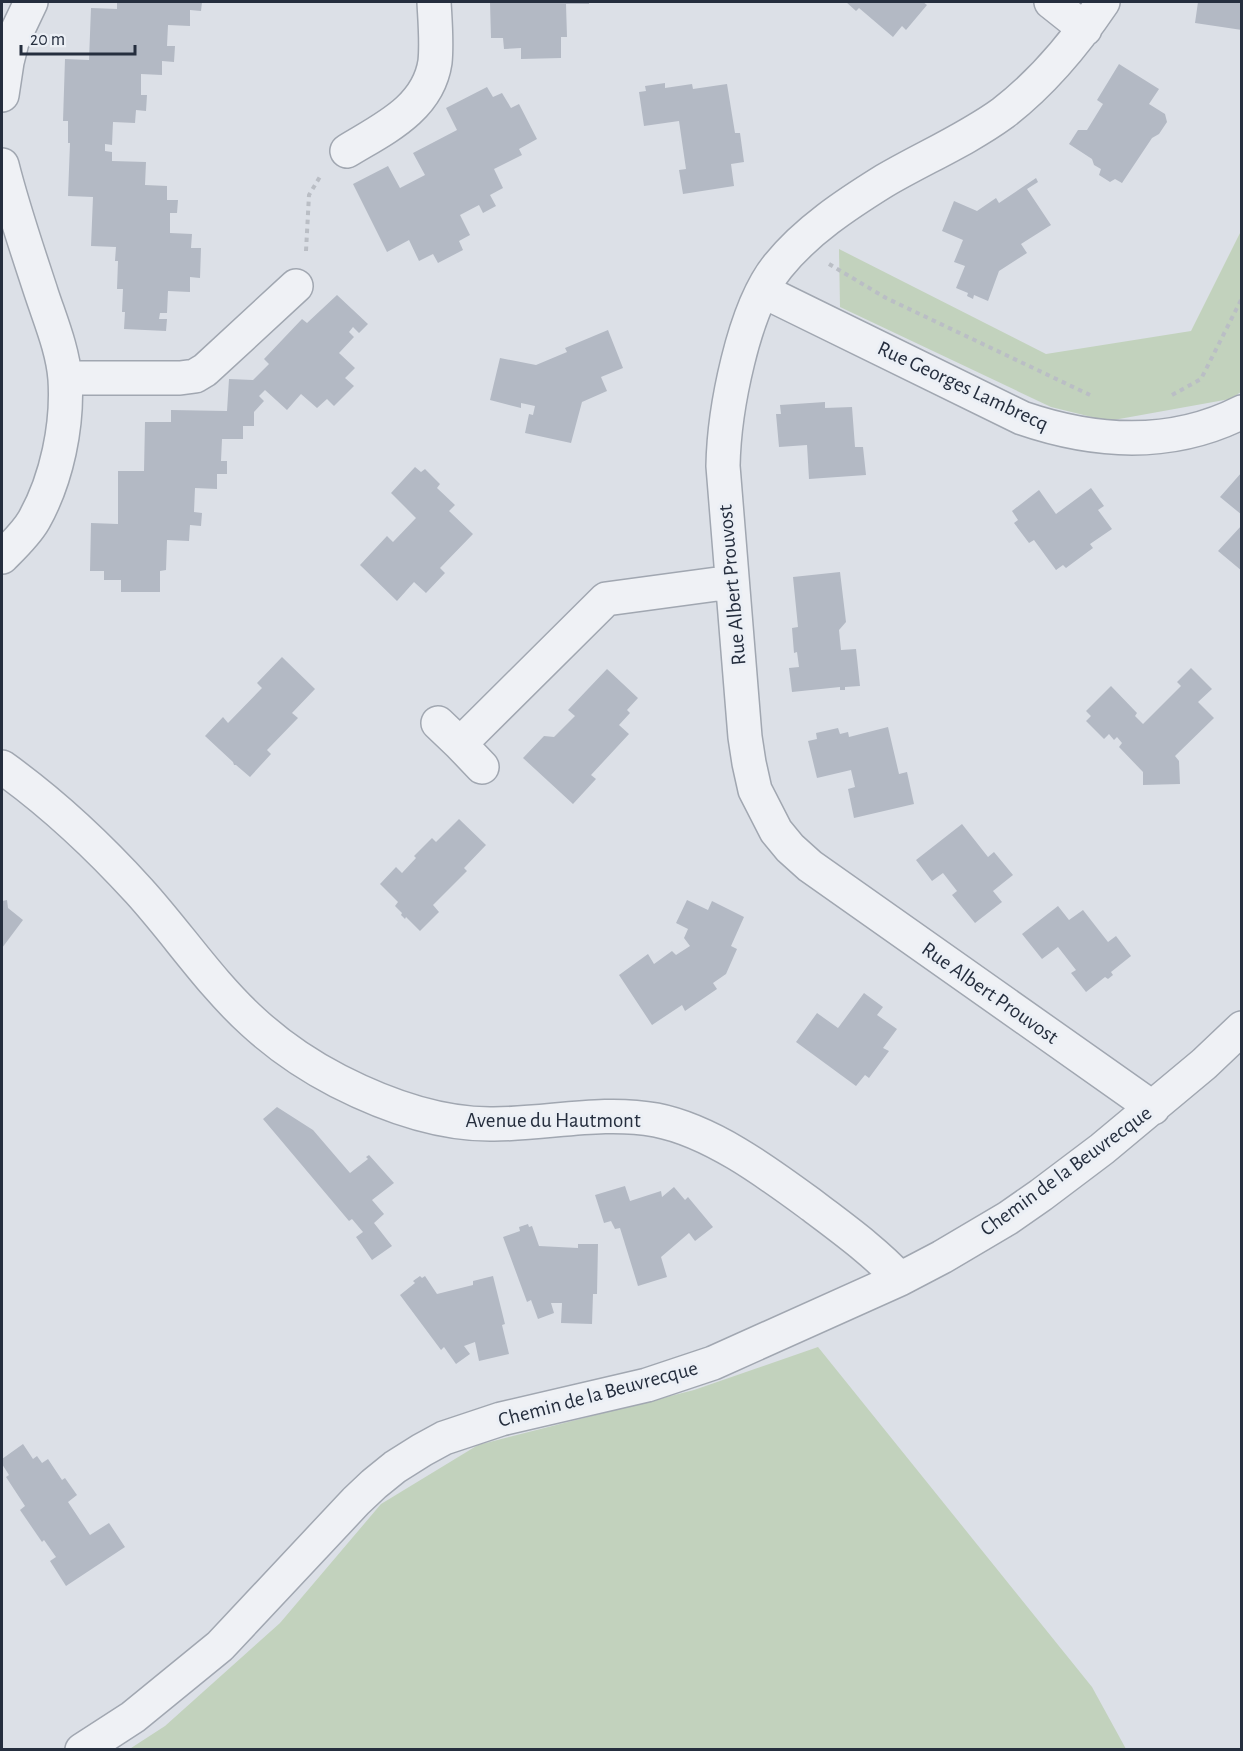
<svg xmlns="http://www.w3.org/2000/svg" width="1243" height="1751" font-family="'Alegreya Sans',sans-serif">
<rect width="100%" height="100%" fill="#dce0e7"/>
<path fill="#c2d2bd" d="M 1241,231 L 1241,392 L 1230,399 L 1108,421 L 1051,407 L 840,307 L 839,249 L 1046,354 L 1191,331 Z
M 818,1347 L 1092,1687 L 1126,1749 L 128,1750 L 165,1726 L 280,1623 L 381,1504 L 478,1445 L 694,1390 Z"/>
<path fill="#b3b9c4" d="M 117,2 L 202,2 L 201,11 L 190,10 L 190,26 L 168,25 L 167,46 L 175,46 L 174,62 L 162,61 L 162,75 L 141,74 L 141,95 L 147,95 L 146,111 L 136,110 L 135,123 L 113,122 L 112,145 L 105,144 L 105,151 L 112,152 L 112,161 L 146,162 L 145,185 L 167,186 L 167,200 L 178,200 L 177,213 L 170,213 L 170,233 L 192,234 L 191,248 L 201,248 L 200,278 L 190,277 L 190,292 L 168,291 L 167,313 L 160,313 L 159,319 L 167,319 L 166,331 L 124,329 L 125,312 L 122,312 L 123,289 L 117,289 L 118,261 L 115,261 L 116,247 L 91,246 L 93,197 L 68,196 L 70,143 L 68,143 L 68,121 L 63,121 L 65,59 L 89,60 L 91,8 L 117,9 Z
M 490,2 L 589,2 L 589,4 L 566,4 L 567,37 L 561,37 L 561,58 L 521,59 L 521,48 L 504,49 L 503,38 L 491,38 Z
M 846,2 L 923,2 L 927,5 L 906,30 L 902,26 L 893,37 L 859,8 L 856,11 Z
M 1198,2 L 1242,2 L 1242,30 L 1195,23 Z
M 1119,64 L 1159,89 L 1149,104 L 1165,114 L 1167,122 L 1159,134 L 1152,138 L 1122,183 L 1115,179 L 1110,182 L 1099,175 L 1101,169 L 1094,165 L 1092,159 L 1069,144 L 1078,130 L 1087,130 L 1103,104 L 1097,100 Z
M 665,83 L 665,88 L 692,84 L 693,89 L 727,84 L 735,133 L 740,133 L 744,162 L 731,164 L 734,186 L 683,194 L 679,170 L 686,169 L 679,121 L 644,126 L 639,92 L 646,91 L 645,86 Z
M 487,87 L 493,97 L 502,93 L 511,108 L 519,104 L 537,139 L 519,149 L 522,155 L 494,169 L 503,188 L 490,195 L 496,206 L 483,213 L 479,205 L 460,215 L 470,235 L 459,241 L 463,250 L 438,263 L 433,254 L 419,261 L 409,240 L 387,252 L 353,184 L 388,166 L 400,188 L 425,175 L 413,153 L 457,130 L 446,108 Z
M 1036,178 L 1038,182 L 1027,189 L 1051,225 L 1021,244 L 1027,253 L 999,271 L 988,301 L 974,295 L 973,299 L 967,296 L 968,293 L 956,288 L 965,266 L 954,262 L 963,240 L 942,231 L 954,201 L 977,211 L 996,198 L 999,203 Z
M 337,295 L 368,324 L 359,333 L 353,327 L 349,332 L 354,337 L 339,353 L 355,368 L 345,378 L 354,386 L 334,406 L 327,399 L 317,408 L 301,394 L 287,410 L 265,390 L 259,396 L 264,401 L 254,412 L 254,426 L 243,426 L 243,439 L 222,439 L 221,461 L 227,461 L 227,474 L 217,474 L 217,489 L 195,488 L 194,512 L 202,513 L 201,526 L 190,525 L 189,541 L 167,540 L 166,570 L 160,571 L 160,592 L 121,592 L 121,580 L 104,580 L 104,571 L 90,571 L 91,523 L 118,524 L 118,471 L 144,471 L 145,422 L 171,422 L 171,410 L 227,411 L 229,379 L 253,380 L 269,364 L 264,359 L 302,319 L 307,323 Z
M 608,330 L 623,368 L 601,377 L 607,391 L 582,402 L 571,443 L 525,433 L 529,414 L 533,415 L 535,406 L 521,403 L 521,408 L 490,400 L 500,358 L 536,365 L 567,352 L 565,348 Z
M 825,402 L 825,408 L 852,407 L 855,447 L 863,447 L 866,475 L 809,479 L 807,445 L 779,447 L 776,414 L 781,414 L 780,405 Z
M 415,467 L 421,472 L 425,469 L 440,484 L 437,488 L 455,505 L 449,511 L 473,534 L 440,568 L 445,573 L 426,593 L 414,582 L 397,601 L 360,565 L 387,536 L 393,542 L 416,518 L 391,493 Z
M 1242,472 L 1242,515 L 1220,497 Z
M 1091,488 L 1104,506 L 1098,510 L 1112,529 L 1090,544 L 1093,548 L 1066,568 L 1063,565 L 1056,570 L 1034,540 L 1029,543 L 1014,523 L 1018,520 L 1012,511 L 1039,490 L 1056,514 Z
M 1242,525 L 1242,571 L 1218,551 Z
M 840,572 L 846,622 L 839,630 L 841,650 L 856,649 L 860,686 L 845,687 L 845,690 L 840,690 L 840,687 L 792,692 L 789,668 L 799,667 L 797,652 L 794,653 L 792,628 L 798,627 L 793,577 Z
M 282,657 L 315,689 L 292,713 L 298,718 L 267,750 L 271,754 L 250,777 L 236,765 L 234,765 L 233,762 L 205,736 L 223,717 L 228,723 L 262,688 L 257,683 Z
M 1191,668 L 1212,689 L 1198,702 L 1214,718 L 1175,756 L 1179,761 L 1180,784 L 1143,785 L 1143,772 L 1119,747 L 1122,743 L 1117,737 L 1114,740 L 1109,734 L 1104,739 L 1086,721 L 1091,716 L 1086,711 L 1111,686 L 1137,713 L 1135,716 L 1143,724 L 1181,686 L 1177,682 Z
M 607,669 L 638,698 L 627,710 L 630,713 L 619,725 L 629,734 L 591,775 L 596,779 L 573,804 L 523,758 L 544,736 L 554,737 L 575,716 L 568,710 Z
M 888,727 L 899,774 L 907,772 L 914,804 L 854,818 L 848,789 L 855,787 L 851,770 L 817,778 L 808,741 L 817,739 L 816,733 L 838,728 L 840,734 L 848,732 L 849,737 Z
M 459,819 L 486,845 L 464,868 L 467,871 L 433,905 L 439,912 L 420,931 L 406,917 L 405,919 L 401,915 L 402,913 L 395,906 L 398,902 L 380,884 L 396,867 L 402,873 L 416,858 L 414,856 L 432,838 L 436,842 Z
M 962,824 L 988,857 L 994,852 L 1013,875 L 993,891 L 1002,902 L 975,923 L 952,895 L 957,891 L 943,873 L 932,881 L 916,860 Z
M 7,900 L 8,908 L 23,920 L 2,948 L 2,901 Z
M 687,900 L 708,910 L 712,901 L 744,917 L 731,946 L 737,949 L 726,974 L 713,983 L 717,989 L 685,1011 L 682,1005 L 652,1025 L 619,975 L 648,954 L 654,964 L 672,951 L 676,955 L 690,946 L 684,938 L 688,929 L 676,923 Z
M 1058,906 L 1069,920 L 1083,910 L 1108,942 L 1116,936 L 1131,956 L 1111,972 L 1113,975 L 1108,979 L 1105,977 L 1086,992 L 1071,973 L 1076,970 L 1058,947 L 1042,959 L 1022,934 Z
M 864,993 L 883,1007 L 877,1015 L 897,1029 L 883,1048 L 889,1051 L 869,1078 L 865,1075 L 856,1086 L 796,1042 L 817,1013 L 838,1028 Z
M 277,1107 L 313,1130 L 350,1173 L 368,1159 L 366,1157 L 369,1155 L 394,1183 L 372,1200 L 384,1214 L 374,1223 L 392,1246 L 372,1260 L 356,1237 L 363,1232 L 352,1219 L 349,1221 L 263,1119 Z
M 625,1186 L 630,1201 L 661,1191 L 662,1197 L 674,1187 L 685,1200 L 688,1197 L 713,1227 L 695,1241 L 689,1233 L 661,1257 L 667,1277 L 638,1286 L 620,1228 L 615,1229 L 611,1221 L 604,1223 L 595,1195 Z
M 528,1224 L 529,1227 L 532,1226 L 539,1246 L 578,1248 L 578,1244 L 598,1244 L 597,1294 L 593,1294 L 592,1324 L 561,1323 L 562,1303 L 551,1303 L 554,1313 L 538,1319 L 531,1300 L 527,1302 L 503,1237 L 520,1231 L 519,1227 Z
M 420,1276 L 422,1278 L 425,1276 L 437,1294 L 473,1285 L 473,1281 L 493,1276 L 505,1324 L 502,1325 L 509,1354 L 479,1361 L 475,1342 L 464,1346 L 470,1354 L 456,1364 L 444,1347 L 441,1350 L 400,1295 L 415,1283 L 413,1281 Z
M 23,1444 L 33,1459 L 37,1456 L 42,1463 L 48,1459 L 62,1480 L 65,1478 L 77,1495 L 68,1502 L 90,1535 L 109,1523 L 125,1547 L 66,1586 L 50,1561 L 56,1557 L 44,1540 L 42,1542 L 20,1510 L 25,1506 L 6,1477 L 9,1475 L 2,1464 L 2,1459 Z"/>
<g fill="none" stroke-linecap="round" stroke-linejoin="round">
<defs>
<path id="minor" d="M 1051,2 L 1085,29
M 1103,2 C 1076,42 1042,83 1003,113 C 966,140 923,158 884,181 C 847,204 806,231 778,266 C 743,309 724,411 723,466 L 745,737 L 749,763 L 755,790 L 776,831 L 790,848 L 810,866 L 1153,1108
M 2,95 L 7,62 L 12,42 L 31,2
M 347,151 C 383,129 428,109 435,62 C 437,43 435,21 434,2
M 2,165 C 13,209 28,252 42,295 C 51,322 63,351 65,379 C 68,425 57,479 34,520 C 26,534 13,546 2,557
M 763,291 L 1022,418 C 1095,443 1171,448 1242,412
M 65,378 L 180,378 L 195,376 L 205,370 L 296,286
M 438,723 L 460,744 L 606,599 L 732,582
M 460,744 L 482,767
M 2,767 C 51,802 98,846 139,891 C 178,934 210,983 253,1022 C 278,1045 307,1065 338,1081 C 385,1105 440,1125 494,1124 C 548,1124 602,1110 656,1120 C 712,1131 768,1173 813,1206 C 843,1229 874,1251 900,1279
M 82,1750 L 133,1717 L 220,1646 L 356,1501 L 374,1484 L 395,1467 L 422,1450 L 444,1438 L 501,1419 L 647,1385 L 713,1363 L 900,1279 L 942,1257 L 1008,1218 L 1041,1195 L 1102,1149 L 1204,1064 L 1242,1028"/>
</defs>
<use href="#minor" stroke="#a1a7b1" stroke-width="36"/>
<path stroke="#babec5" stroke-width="4" stroke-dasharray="4.5 4.5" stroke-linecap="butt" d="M 306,251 L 309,195 L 321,175
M 829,264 L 886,298 L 1090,395
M 1172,395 L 1201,379 L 1242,298"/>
<use href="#minor" stroke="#eff1f5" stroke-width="33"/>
</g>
<g text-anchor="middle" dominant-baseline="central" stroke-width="6" stroke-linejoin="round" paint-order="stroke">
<g font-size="21" fill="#252e3e" stroke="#ebeff5">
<text transform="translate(963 386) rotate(25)">Rue Georges Lambrecq</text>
<text transform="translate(732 585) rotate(-95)">Rue Albert Prouvost</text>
<text transform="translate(990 993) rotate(35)">Rue Albert Prouvost</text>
<text x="553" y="1120">Avenue du Hautmont</text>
<text transform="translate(1066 1171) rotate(-36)">Chemin de la Beuvrecque</text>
<text transform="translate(598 1394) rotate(-15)">Chemin de la Beuvrecque</text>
</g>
</g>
<rect width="1243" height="1751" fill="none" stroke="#252e3e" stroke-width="6"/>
<path d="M21 45v9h114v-9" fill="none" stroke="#252e3e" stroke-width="3"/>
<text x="30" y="45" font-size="18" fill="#252e3e" stroke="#ebeff5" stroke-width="4.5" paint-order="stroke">20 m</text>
</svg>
